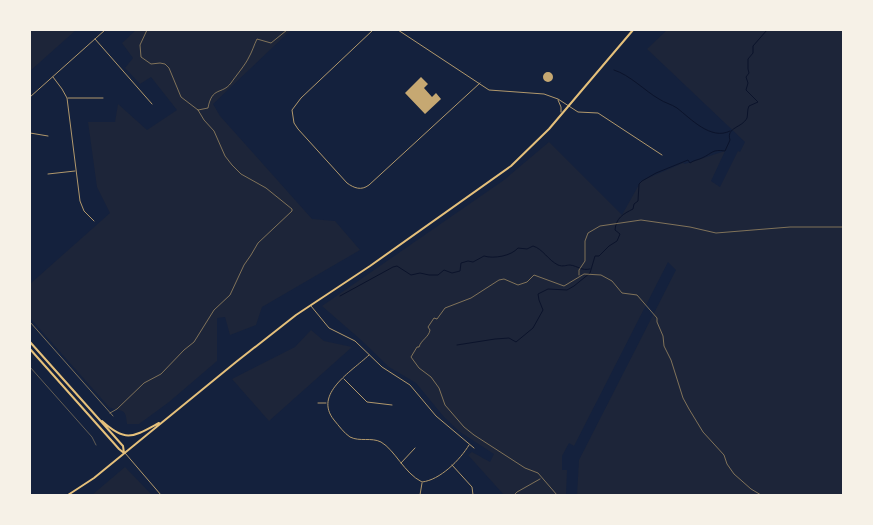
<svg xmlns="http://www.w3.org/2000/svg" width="873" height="525" font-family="Karla,sans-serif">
<rect width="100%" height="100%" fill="#14213d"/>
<path fill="#1d2539" d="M 30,30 L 76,30 L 30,71 Z
M 136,30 L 291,30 L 213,104 L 220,116 L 312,219 L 335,221 L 360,250 L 262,307 L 256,325 L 230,335 L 225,317 L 217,318 L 217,361 L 169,402 L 139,424 L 127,424 C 126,406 121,413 109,407 L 30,318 L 30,284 L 110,213 L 97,187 L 88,122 L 115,122 L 118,104 L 147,130 L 177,110 L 151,77 L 140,84 L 125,68 L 133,58 L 122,43 Z
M 667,30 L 843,30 L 843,495 L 577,495 L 579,460 L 676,270 L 668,262 L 574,446 L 569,443 L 562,456 L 562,470 L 567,470 L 566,495 L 504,495 L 468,455 L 472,452 L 490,462 L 494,454 L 460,432 L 444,417 L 416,383 L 389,367 L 361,340 L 322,306 L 504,180 L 549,142 L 622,215 L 641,181 L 683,163 L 685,164 L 725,151 L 711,181 L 720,187 L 738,151 L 740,152 L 745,142 L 647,49 Z
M 311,330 L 324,341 L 352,347 L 269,421 L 232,379 L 295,347 Z
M 125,467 L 152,495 L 92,495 Z"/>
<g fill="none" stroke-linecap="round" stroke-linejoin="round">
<path stroke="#0b132b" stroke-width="1" d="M 614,70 C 630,75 645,91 659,99 C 665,103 671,104 677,108 C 690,118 711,141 730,131
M 340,296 L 393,267 L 397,266 L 411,275 L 420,273 L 429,275 L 438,275 L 444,270 L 452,273 L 460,271 L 461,263 L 468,261 L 473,262 L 484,256 C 494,259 511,256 518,248 L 527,249 L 533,246 C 543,249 548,260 558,265 C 563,267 566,265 570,265 C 578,266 581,271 590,269
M 457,345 L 495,339 L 509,338 L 516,342 L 533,328 L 543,310 L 539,300 L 538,294 L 548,289 L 567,290 L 574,286 L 590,273 L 595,256 L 599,256 L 609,246 L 617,241 L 620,234 L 615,230 C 616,218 623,214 633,209 L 634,204 L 638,201 L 639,184 L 642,181 L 656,173 L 688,160 L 690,163 C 694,160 698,160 702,158 C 713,153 712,149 725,151 L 730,140 C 726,127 742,128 747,118 C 748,114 747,110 749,106 L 758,102 L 746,90 L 748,83 L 746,77 L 749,73 L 748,69 L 748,59 L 753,53 L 753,46 L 767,30"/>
</g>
<path fill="#c6a872" d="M543 77a5 5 0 1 1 10 0a5 5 0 1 1-10 0Z
M 421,77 L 428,84 L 424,88 L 432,97 L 436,93 L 441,99 L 425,114 L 405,93 Z"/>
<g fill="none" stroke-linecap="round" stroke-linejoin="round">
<path stroke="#e5c07b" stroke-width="0.5" d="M 147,30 L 140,45 L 141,57 L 151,64 L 160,63 L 165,64 L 169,68 L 181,97 L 198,110 L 208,108 C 212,86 222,95 231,83 C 235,77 246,64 249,57 C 252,52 254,45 257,39 L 271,43 L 287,30
M 579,275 L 579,270 L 585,261 L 585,241 L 588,233 L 600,226 L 641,220 L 690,227 L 716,233 L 790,227 L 843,227
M 30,322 L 113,416
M 110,413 L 117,409 L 144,383 L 161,374 L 184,350 L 194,342 L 214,310 L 230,295 L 244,265 L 251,255 L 258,243 L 292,211 L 292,209 L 266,188 L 241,174 L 232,165 L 225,156 L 214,131 L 204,120 L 198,110
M 514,495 L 517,492 L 540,479
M 557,495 L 538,473 L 525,468 L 474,435 L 464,427 L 445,405 L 439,388 L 431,377 L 419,368 L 411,357 L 417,347 L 419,347 C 421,340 429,337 430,330 L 428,327 L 434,318 L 437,319 L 445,308 L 471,298 L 499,280 L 504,279 L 518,285 L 527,282 L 534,275 L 564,286 L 584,274 L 601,275 L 612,281 L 622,293 L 637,295 L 657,318 L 657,322 L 663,336 L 664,346 L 671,360 L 683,398 L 689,409 L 703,432 L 724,455 L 727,464 L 734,474 L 751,489 L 761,495"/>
<path stroke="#b1986c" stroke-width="0.5" d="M 30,367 L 92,437 L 96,445"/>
<path stroke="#b1986c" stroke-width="1" d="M 373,30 L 301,98 L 292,110 L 294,123 L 298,129 L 347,183 C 354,188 361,191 369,185 L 480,83
M 398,30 L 489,90 L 544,94 L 558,99 L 578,112 L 598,113 L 662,155
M 95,39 L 152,104
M 53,77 L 62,89 L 67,98 L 80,201 L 84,211 L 94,221
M 30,97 L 105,30
M 68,98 L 103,98
M 558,100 L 561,107 L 561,112
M 30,133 L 48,136
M 48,174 L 75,171
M 311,306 L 329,328 L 355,341 L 382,367 L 410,385 L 436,416 L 474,448
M 369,355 C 351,372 313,394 334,420 C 339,426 344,433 350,437 C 360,442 371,437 381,442 C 395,450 404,473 422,482 C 440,480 460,460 469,445
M 344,379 L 367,402 L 392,405
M 318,403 L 326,403
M 125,453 L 161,495
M 401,463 L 415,448
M 452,465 L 472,487 L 473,495
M 420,495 L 422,483"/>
<path stroke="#e5c07b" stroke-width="2" d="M 30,342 L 123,446 L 124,453
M 30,349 L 119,449 L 124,453
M 102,421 C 126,443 133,437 159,423
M 68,495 L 94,478 L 236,362 L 296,315 L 370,266 L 511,166 L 549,129 L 633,30"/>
</g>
<rect width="873" height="525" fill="none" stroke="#f6f1e7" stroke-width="62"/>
</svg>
